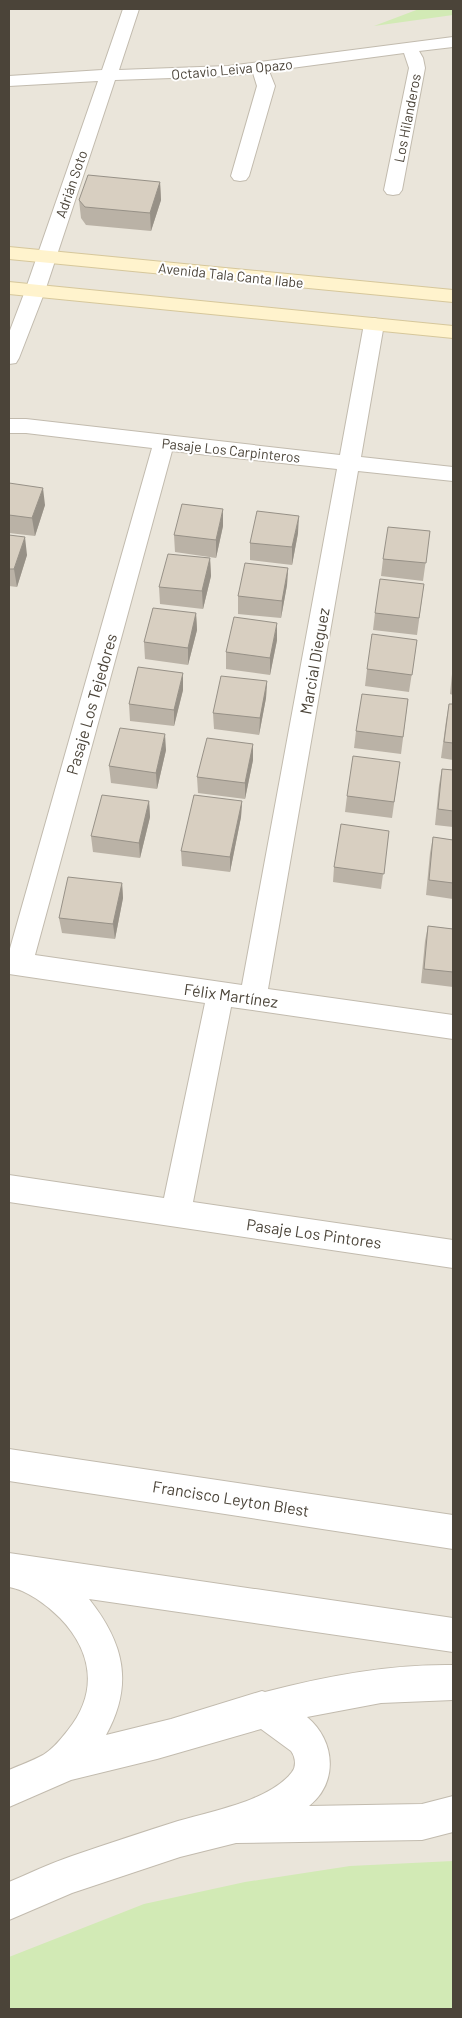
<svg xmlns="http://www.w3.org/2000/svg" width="462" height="2018" font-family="Barlow,sans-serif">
<rect width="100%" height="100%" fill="#f6f3ec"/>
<path fill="#eae5da" d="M 9,9 L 453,9 L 453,2009 L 9,2009 Z"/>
<path fill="#d2eab5" d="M 419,9 L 453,9 L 453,15 L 374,26 Z
M 453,1861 L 453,2009 L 9,2009 L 9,1957 L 144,1904 L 245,1882 L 350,1866 Z"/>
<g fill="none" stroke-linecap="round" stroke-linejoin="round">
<defs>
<path id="street" d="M 123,9 L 139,9 L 119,70 L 228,66 L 453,37 L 453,47 L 419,51 L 423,58 L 425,68 L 402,190 L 399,194 L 393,195 L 387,194 L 384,190 L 409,68 L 404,53 L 269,71 L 275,86 L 249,176 L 246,180 L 240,181 L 234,180 L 231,176 L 257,86 L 253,73 L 228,76 L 115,80 L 45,291 L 19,358 L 16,363 L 9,364 L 9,333 L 25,291 L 98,81 L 9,86 L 9,76 L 102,70 Z
M 374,318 L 381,320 L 384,324 L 361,457 L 453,467 L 453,481 L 358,471 L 268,989 L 453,1015 L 453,1039 L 231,1007 L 193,1202 L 453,1240 L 453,1268 L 9,1202 L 9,1175 L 164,1198 L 205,1003 L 9,974 L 9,952 L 152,448 L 26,433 L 9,433 L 9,419 L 26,419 L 340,455 L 364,324 L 367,320 ZM 172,451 L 337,469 L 242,985 L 35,955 Z
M 9,1449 L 453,1515 L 453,1549 L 9,1481 Z
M 9,1553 L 453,1618 L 453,1652 L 89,1599 C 124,1643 134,1684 106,1735 L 171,1719 L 262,1691 L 265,1692 C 326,1676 389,1664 453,1665 L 453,1700 L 381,1703 L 307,1717 C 335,1740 339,1782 309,1806 L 422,1804 L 453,1796 L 453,1832 L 422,1840 L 236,1843 L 180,1857 L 72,1893 L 9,1920 L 9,1882 C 30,1873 51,1863 72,1856 C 107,1844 143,1832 178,1821 C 211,1811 270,1801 292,1772 C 297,1766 295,1756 291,1751 L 261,1729 L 157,1759 L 71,1780 L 9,1807 L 9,1770 C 20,1765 32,1761 43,1755 C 53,1749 61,1739 68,1730 C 98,1693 93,1652 60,1618 C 47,1605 27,1590 9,1587 Z"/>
<path id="secondary" d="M 9,247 L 453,290 L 453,302 L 9,259 Z
M 9,282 L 453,326 L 453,338 L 9,294 Z"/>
</defs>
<use href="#street" stroke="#c2bbae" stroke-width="2"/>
<use href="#secondary" stroke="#d6c79b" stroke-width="2"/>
<use href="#street" fill="#fff" fill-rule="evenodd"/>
<use href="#secondary" fill="#fff3cd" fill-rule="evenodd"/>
</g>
<path fill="#bab2a6" d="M 160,182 L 161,200 L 151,231 L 86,225 L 81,218 L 79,200 Z
M 9,483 L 45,505 L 35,536 L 9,533 Z
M 223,526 L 216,558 L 175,552 L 174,535 Z
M 430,531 L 423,581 L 381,576 L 383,559 Z
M 298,533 L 292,565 L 250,560 L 250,543 Z
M 9,535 L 27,555 L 17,587 L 9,586 Z
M 210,558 L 211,576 L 203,609 L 160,604 L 159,587 Z
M 288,568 L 287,585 L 281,618 L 238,614 L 238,596 Z
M 424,584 L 417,635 L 373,630 L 375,613 Z
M 196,613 L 197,630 L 188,665 L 145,659 L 144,642 Z
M 277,640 L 270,675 L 226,669 L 226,652 Z
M 417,640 L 409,692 L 365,686 L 367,669 Z
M 453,664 L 453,695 L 450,694 Z
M 267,681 L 266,698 L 259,735 L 214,729 L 213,713 Z
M 183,690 L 174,726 L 130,721 L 129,704 Z
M 408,699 L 401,754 L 354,748 L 356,731 Z
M 449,704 L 453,704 L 453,760 L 441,758 L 446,721 Z
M 253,744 L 253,760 L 245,799 L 198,793 L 197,777 Z
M 166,750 L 157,789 L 111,783 L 109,766 Z
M 400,762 L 392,818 L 345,812 L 347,796 Z
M 442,769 L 453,770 L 453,827 L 435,825 L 439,785 Z
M 149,801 L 150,817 L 140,858 L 93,852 L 91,836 Z
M 242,801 L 241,817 L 230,872 L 182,866 L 181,851 Z
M 389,831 L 381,889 L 333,882 L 334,867 Z
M 433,837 L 453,840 L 453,899 L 426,895 L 430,853 Z
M 122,883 L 123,898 L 115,939 L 62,933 L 59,918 Z
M 428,926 L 453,929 L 453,987 L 421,983 L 425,941 Z"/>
<path fill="#979187" d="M 160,182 L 161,200 L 151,231 L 150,213 Z
M 43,488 L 45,505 L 35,536 L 32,518 Z
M 223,509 L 223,526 L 216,558 L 216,540 Z
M 299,516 L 298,533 L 292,565 L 292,547 Z
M 25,537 L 27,555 L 17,587 L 14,569 Z
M 210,558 L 211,576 L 203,609 L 202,591 Z
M 288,568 L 287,585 L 281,618 L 282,601 Z
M 196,613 L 197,630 L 188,665 L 188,648 Z
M 277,623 L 277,640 L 270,675 L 270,658 Z
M 183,673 L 183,690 L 174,726 L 174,710 Z
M 267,681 L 266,698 L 259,735 L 260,718 Z
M 165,734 L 166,750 L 157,789 L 156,773 Z
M 253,744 L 253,760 L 245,799 L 245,783 Z
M 149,801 L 150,817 L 140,858 L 139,843 Z
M 242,801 L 241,817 L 230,872 L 230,857 Z
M 122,883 L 123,898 L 115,939 L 113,924 Z"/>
<path fill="#d8cfc1" stroke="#979187" d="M 88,175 L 160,182 L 150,213 L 85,207 L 79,200 Z
M 9,483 L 43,488 L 32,518 L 9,515 Z
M 182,504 L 223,509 L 216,540 L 174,535 Z
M 257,511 L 299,516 L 292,547 L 250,543 Z
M 388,527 L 430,531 L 426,563 L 383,559 Z
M 9,535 L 25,537 L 14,569 L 9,569 Z
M 168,554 L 210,558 L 202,591 L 159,587 Z
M 245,563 L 288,568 L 282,601 L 238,596 Z
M 380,579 L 424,584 L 419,618 L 375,613 Z
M 153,608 L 196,613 L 188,648 L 144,642 Z
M 234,617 L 277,623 L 270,658 L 226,652 Z
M 372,634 L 417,640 L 412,675 L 367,669 Z
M 138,667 L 183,673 L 174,710 L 129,704 Z
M 221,676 L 267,681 L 260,718 L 213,713 Z
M 362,694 L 408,699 L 403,737 L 356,731 Z
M 449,704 L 453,704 L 453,743 L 444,742 Z
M 120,728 L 165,734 L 156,773 L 109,766 Z
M 207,738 L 253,744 L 245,783 L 197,777 Z
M 353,756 L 400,762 L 394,802 L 347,796 Z
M 442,769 L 453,770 L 453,811 L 438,809 Z
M 102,795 L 149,801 L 139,843 L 91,836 Z
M 194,795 L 242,801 L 230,857 L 181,851 Z
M 341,824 L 389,831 L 384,874 L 334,867 Z
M 433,837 L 453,840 L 453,883 L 429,880 Z
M 68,877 L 122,883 L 113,924 L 59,918 Z
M 428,926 L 453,929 L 453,972 L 424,969 Z"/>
<g text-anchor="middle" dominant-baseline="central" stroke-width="4" stroke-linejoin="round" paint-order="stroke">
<g font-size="14" fill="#4b4439" stroke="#fff">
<text transform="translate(232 69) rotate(-5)">Octavio Leiva Opazo</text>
<text transform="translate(407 118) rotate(-79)">Los Hilanderos</text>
<text transform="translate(71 184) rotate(-71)">Adrián Soto</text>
<text transform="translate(231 275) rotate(6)">Avenida Tala Canta Ilabe</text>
<text transform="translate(231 450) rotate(6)">Pasaje Los Carpinteros</text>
</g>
<g font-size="16" fill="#4b4439" stroke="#fff">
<text transform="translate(314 661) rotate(-80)">Marcial Dieguez</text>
<text transform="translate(91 704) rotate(-74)">Pasaje Los Tejedores</text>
<text transform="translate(231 995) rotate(8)">Félix Martínez</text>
<text transform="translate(314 1233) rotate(8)">Pasaje Los Pintores</text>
<text transform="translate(231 1498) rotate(9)">Francisco Leyton Blest</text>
</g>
</g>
<rect width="462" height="2018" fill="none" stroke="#4b4439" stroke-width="20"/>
</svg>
